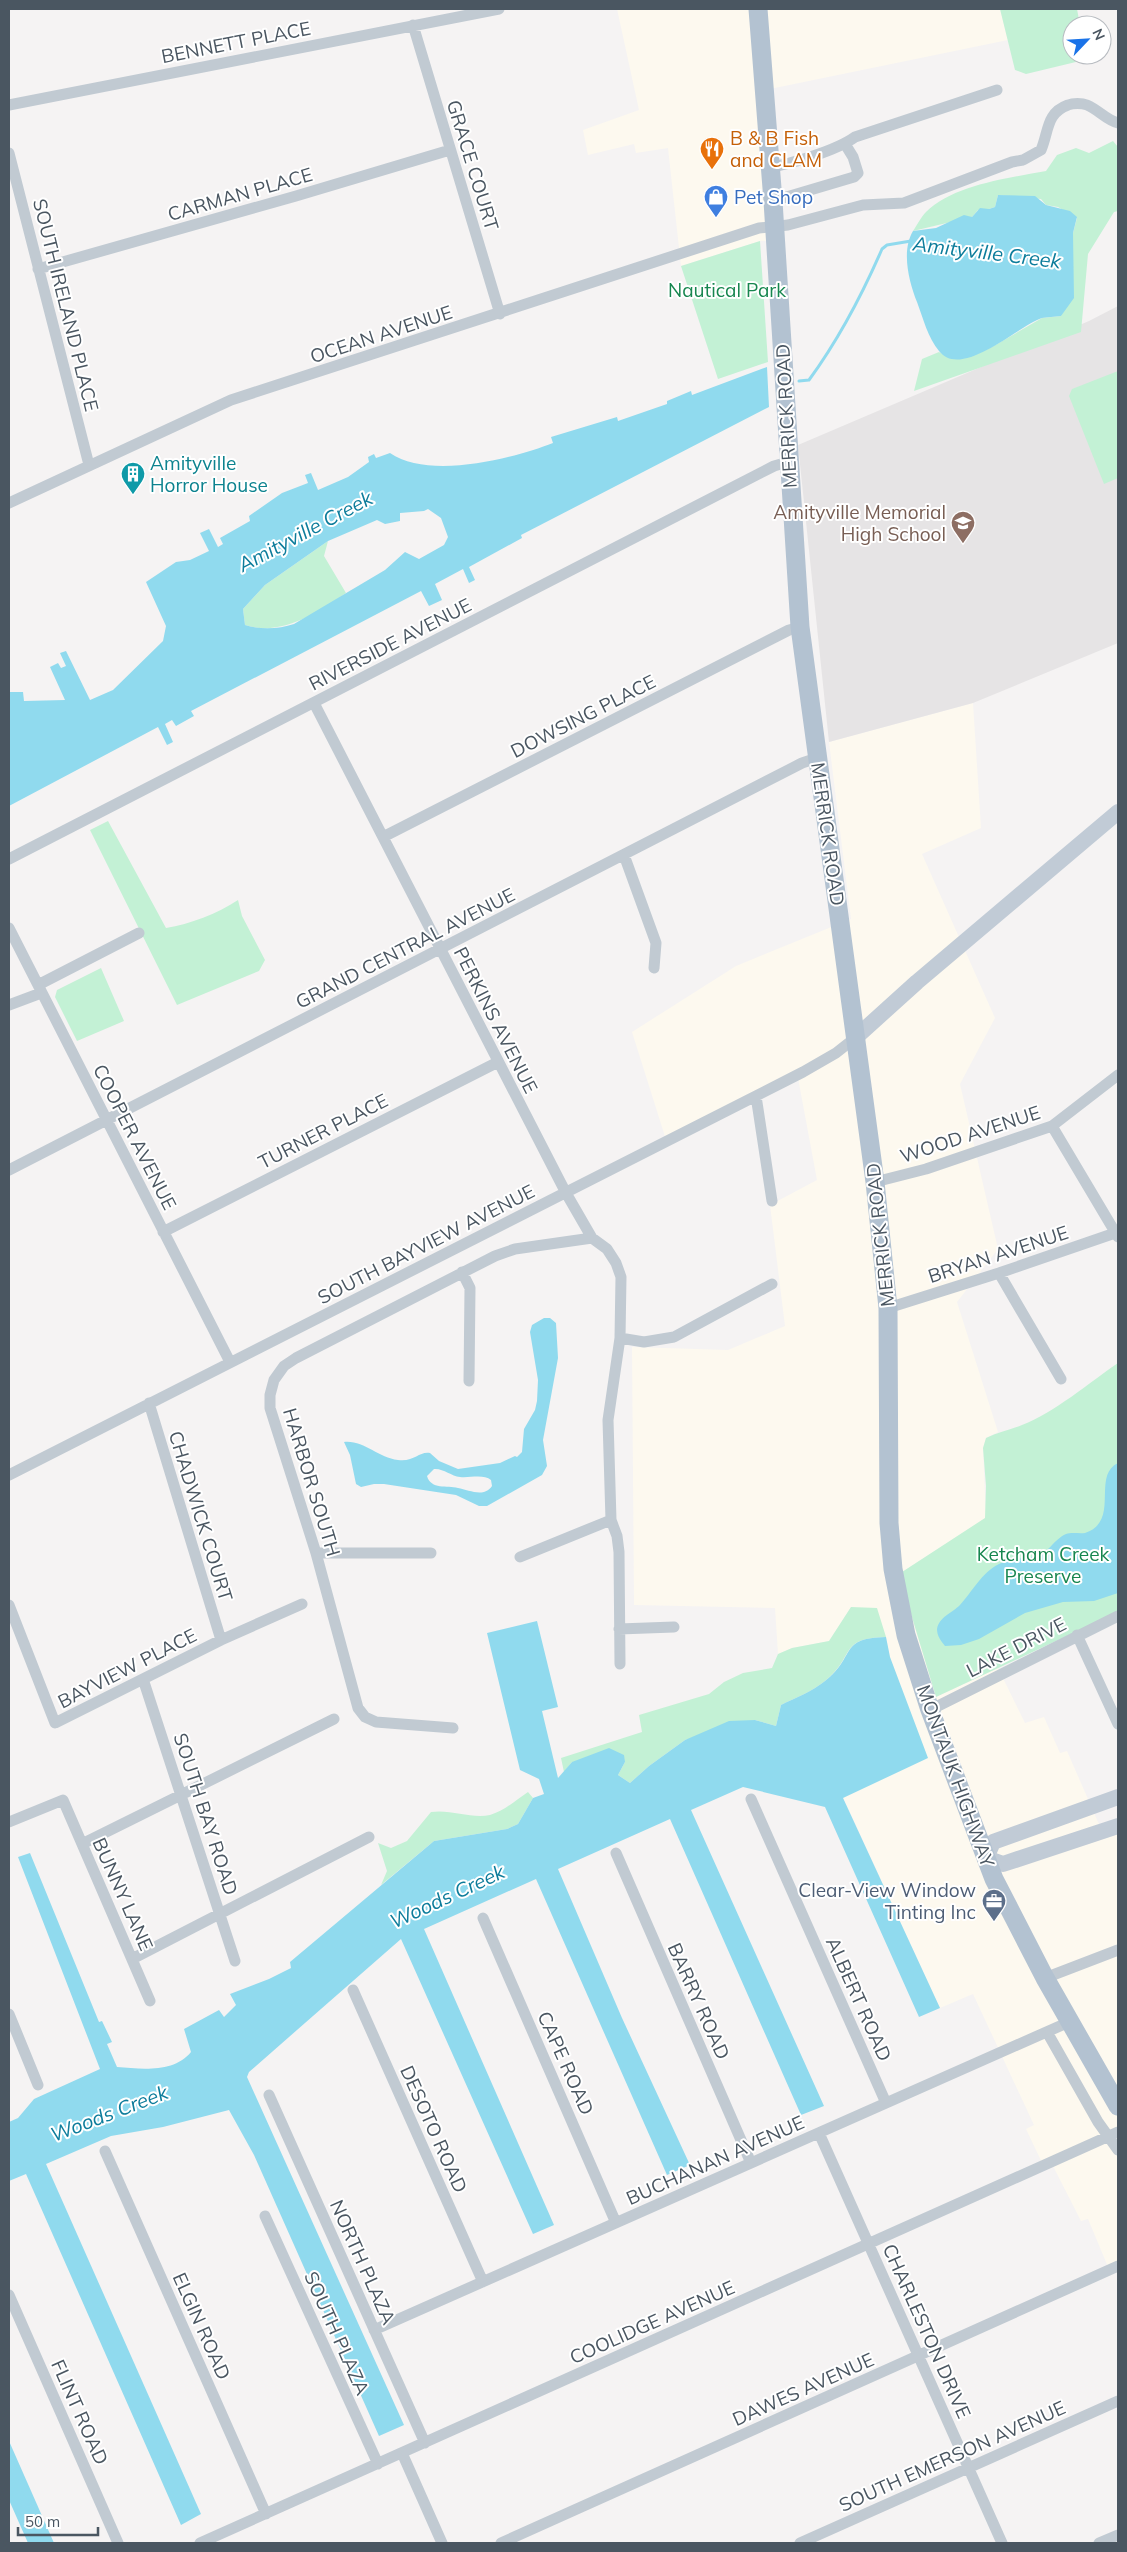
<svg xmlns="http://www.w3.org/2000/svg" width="1127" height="2552" font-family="Mulish,sans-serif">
<rect width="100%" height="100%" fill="#f5f3f3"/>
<path fill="#fdf9ef" d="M 617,9 L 1000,9 L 1008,40 L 765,90 L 779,240 L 760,241 L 681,266 L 668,148 L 636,153 L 634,144 L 588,155 L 583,130 L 639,110 Z
M 973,703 L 981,828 L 922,854 L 995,1018 L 960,1084 L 998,1249 L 957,1302 L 998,1432 L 986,1438 L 983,1448 L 986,1518 L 899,1574 L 936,1697 L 998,1668 L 1025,1723 L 1044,1717 L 1060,1753 L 1067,1751 L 1105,1838 L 1118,1834 L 1118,2271 L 1111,2274 L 1088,2219 L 1081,2221 L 1053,2166 L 1045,2169 L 1026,2129 L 1034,2125 L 973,1994 L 940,2008 L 843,1797 L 890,1657 L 886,1637 L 851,1607 L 829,1641 L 792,1648 L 778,1654 L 775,1608 L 634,1605 L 632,1347 L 728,1350 L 785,1326 L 770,1205 L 817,1180 L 798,1078 L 668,1146 L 632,1032 L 736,966 L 851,919 L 829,742 Z"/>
<path fill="#e6e4e5" d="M 1118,306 L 1118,643 L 973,703 L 829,742 L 798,445 L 1089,321 Z"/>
<path fill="#c3f1d5" d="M 1000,9 L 1077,9 L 1080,25 L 1072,25 L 1072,55 L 1084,55 L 1080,61 L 1026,74 L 1015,70 Z
M 1113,141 L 1118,147 L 1118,211 L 1114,212 L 1088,254 L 1081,332 L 914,391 L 922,359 L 939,352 L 950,358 L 992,347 L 1042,318 L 1061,316 L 1072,251 L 1073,233 L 1077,218 L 1058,207 L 1046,205 L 1041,199 L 998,195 L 995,207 L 989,209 L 978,210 L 972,217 L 913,231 C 917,225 921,217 926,212 C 953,185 1009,178 1046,171 L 1057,155 L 1076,148 L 1089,153 Z
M 760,241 L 768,362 L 718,379 L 681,266 Z
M 1118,371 L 1118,478 L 1104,484 L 1069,396 L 1072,389 Z
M 328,541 L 324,556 L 346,593 C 317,613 281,637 245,625 L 243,609 L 265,585 Z
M 108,821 L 166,928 C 190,924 217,914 238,900 L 242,916 L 265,960 L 259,971 L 177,1005 L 90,830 Z
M 101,968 L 124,1021 L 77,1041 L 55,997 L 57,990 Z
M 1118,1363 L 1118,1612 L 936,1697 L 899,1574 L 985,1518 L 986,1486 L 983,1448 L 986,1438 C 998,1432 1010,1430 1022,1425 C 1055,1412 1089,1383 1118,1363 Z
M 851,1607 L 877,1608 L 886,1637 C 838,1638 856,1656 825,1681 C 813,1691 795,1698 781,1705 L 776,1726 L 755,1720 L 685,1740 L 649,1766 L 630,1783 L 618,1775 L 625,1762 L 572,1762 L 564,1772 L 561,1758 L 642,1732 L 639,1715 L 709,1694 L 724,1682 L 743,1673 L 772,1668 L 778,1654 L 792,1648 L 829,1641 Z
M 528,1792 L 533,1798 L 518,1824 L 507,1829 L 434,1841 L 381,1885 L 387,1871 L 378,1843 L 391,1848 L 407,1841 L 431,1812 C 451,1809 471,1819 490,1815 C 504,1811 516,1800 528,1792 Z"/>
<path fill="#90daee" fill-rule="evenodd" d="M 998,195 L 1035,196 L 1046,205 L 1070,211 L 1077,217 L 1073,233 L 1074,298 L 1061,316 C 1055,317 1047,317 1042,318 C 1018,326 961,380 939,351 C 928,338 923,318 917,302 C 909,282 901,251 913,231 L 936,228 L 964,215 L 972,217 L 980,208 L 989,209 L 995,207 Z
M 767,367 L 769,407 L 521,535 L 522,538 L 469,567 L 475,580 L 469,583 L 463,569 L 435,584 L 442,600 L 429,606 L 421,591 L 191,711 L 194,716 L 176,726 L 172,720 L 165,724 L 173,742 L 167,745 L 158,727 L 9,806 L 9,692 L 23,692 L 24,701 L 65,700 L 50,667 L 58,663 L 61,668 L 66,666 L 60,653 L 66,651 L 90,700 L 113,690 L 163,641 L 166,626 L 146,582 L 176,562 L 190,560 L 209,551 L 200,533 L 209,529 L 218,547 L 223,544 L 220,538 L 250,521 L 249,516 L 282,493 L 308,483 L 305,475 L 311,473 L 318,490 L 348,477 L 369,462 L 368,457 L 374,454 L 376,458 L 390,453 C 429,480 512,459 553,443 L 551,437 L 617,417 L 618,421 L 667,404 L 667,401 L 691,391 L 692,395 ZM 428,509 L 441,518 L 448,537 L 444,545 L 419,559 L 405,552 L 385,570 L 294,624 C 279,629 261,630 245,625 L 243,609 L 265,585 L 328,541 L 377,520 L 385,524 L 400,521 L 400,513 L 424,511 Z
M 544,1318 L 550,1318 L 556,1323 L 558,1358 L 543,1440 L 547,1466 L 542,1475 L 487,1506 L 479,1506 L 456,1495 L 384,1484 L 374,1484 L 361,1487 L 356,1484 L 350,1455 L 344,1442 C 364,1440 378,1458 398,1460 C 415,1462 419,1451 430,1453 L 439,1461 L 458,1469 L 500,1463 L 515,1456 L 517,1457 L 522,1452 L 524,1429 L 535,1410 L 537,1401 L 538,1380 L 530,1332 L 532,1325 ZM 434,1469 C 443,1468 451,1476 460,1477 C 470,1478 484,1474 491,1480 L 492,1486 C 484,1498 469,1490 458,1488 C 447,1485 431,1490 427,1476 Z
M 1118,1463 L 1118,1593 L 1094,1601 L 1063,1602 L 1025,1613 L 979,1639 L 961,1645 L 945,1646 C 941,1641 937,1636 937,1629 C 939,1617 952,1613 960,1605 C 973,1591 981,1573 999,1564 C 1010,1558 1024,1559 1036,1556 C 1049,1553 1054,1539 1066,1534 C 1072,1532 1079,1534 1085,1533 C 1121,1521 1091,1476 1118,1463 Z
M 537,1621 L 558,1707 L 542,1711 L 558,1778 L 572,1762 L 609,1748 L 624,1755 L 625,1762 L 618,1775 L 630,1783 L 649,1766 L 685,1740 L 729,1721 L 755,1720 L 776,1726 L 781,1705 C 795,1698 813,1691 825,1681 C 857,1656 838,1638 886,1637 L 890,1657 L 928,1758 L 843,1798 L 940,2008 L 919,2017 L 825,1807 L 743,1787 L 691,1810 L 824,2106 L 801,2115 L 670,1819 L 558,1869 L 622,2018 L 690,2165 L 667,2175 L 536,1879 L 424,1929 L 554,2225 L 533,2234 L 401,1939 L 249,2072 L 247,2077 L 404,2425 L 379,2436 L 254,2155 L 229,2110 L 163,2127 L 111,2136 L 46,2164 L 201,2514 L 181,2525 L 26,2174 L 9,2181 L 9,2122 L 18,2118 L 34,2099 L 100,2069 L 18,1857 L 30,1853 L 99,2022 L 102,2021 L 112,2042 L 107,2044 L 117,2067 C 142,2069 174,2073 191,2052 L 184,2029 L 219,2010 L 224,2017 L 236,2005 L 230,1994 L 269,1979 L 291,1968 L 290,1962 L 434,1841 L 507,1829 L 518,1824 L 533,1798 L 544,1794 L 539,1779 L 520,1770 L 487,1633 Z
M 9,2441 L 54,2543 L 28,2543 L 9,2500 Z"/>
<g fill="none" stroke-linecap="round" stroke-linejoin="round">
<path stroke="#90daee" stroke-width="3" d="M 799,381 L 809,380 C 839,339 862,295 882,249 L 887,245 L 911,241"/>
<path stroke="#c1cad2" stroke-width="11" d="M 413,25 L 500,314
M 9,105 L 499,9
M 9,153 L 89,465
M 770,167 C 792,164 837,150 855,137 L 997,90
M 773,201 L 854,177 L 858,173 L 853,157 L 845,144
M 38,269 L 296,196 L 450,150
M 9,503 L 231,400 L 759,228 L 788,225 L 863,205 L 904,203 L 1012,162 L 1023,160 L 1041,150 C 1049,131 1046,113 1068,105 C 1073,103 1082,103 1087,105 C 1099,110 1106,120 1118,123
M 314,703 L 566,1193 L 592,1238 L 607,1249 L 616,1263 L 621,1277 L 620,1338 L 608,1420 L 611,1520 L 520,1557
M 383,837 L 789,630 L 800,627
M 624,855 L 656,943 L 654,968
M 9,859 L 774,466 L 788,462
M 9,928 L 230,1362
M 38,985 L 139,933
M 9,1005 L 41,993
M 756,1096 L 772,1201
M 1052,1126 L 1118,1237
M 9,1170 L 802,763 L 817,758
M 875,1182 L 926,1169 L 1052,1126 L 1118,1075
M 163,1232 L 498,1062
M 462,1272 L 470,1288 L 469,1381
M 999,1273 L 1061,1379
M 888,1308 L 999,1273 L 1118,1232
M 620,1338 L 644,1342 L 674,1337 L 772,1284
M 149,1403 L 221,1640
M 9,1475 L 803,1072 L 836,1053 L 855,1038
M 611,1520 L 617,1536 L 619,1552 L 620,1664
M 316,1553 L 431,1553
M 9,1605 L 55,1723 L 221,1640 L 302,1604
M 619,1629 L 674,1627
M 1077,1635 L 1118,1724
M 143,1679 L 235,1961
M 930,1710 L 1118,1616
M 453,1728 L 376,1722 L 365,1717 L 358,1708 L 316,1553 L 270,1408 L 270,1395 L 274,1380 L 284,1366 L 296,1358 L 495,1256 L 515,1249 L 592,1238
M 751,1799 L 886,2103
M 9,1822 L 63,1800 L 150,2001
M 82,1844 L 334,1719
M 616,1853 L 751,2163
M 483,1918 L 616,2223
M 132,1959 L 369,1837
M 1045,1978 L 1118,1950
M 353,1990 L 483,2282
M 9,2014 L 38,2085
M 1047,2032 L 1098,2122 L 1118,2150
M 269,2095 L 425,2443
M 819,2133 L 1002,2543
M 105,2151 L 266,2514
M 265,2216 L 378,2464
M 9,2295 L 118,2543
M 374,2330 L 1069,2022
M 402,2453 L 442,2543
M 200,2543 L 1118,2132
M 501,2543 L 1118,2266
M 800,2543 L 1118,2401
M 1099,2543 L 1118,2535"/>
<path stroke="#c1cbd6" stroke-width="16" d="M 855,1038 L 917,982 L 1118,812
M 1118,1797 L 993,1842 L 986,1858 L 1003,1864 L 1118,1826"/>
<path stroke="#b3c2d1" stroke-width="19" d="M 758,9 L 773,201 L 800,627 L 875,1182 L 888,1308 L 889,1523 L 893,1569 L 906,1635 L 930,1710 L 994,1879 L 1045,1978 L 1118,2106"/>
</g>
<defs>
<symbol id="restaurant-pin" viewBox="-11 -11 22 30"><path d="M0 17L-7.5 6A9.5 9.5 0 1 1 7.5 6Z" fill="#e8710a" stroke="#fff"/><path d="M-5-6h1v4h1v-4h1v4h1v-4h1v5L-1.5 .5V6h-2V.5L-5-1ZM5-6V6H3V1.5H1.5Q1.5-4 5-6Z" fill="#fff"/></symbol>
<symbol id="shop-pin" viewBox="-11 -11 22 30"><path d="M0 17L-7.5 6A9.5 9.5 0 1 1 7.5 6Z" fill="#3f7fe0" stroke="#fff"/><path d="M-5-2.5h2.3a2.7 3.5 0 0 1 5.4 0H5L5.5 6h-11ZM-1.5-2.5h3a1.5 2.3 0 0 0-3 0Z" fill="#fff"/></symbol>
<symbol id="building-pin" viewBox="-11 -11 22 30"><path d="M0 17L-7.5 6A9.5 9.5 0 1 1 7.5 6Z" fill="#0f9aa8" stroke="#fff"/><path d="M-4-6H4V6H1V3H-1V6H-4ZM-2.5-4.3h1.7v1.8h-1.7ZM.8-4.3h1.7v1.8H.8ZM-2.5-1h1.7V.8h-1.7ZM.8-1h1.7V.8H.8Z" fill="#fff"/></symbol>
<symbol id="school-pin" viewBox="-11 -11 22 30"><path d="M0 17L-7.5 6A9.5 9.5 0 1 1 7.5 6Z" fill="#8d6e63" stroke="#fff"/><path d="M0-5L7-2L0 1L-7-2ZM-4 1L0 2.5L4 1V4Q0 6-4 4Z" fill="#fff"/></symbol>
<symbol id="office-pin" viewBox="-11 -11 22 30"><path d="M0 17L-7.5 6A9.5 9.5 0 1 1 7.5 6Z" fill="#5c6f8a" stroke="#fff"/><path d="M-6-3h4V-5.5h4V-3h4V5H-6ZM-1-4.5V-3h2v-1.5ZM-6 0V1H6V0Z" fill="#fff"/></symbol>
</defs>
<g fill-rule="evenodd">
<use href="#restaurant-pin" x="698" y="135" width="28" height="38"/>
<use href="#shop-pin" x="702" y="183" width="28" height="38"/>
<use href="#building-pin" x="119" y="460" width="28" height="38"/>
<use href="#school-pin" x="949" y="509" width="28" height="38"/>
<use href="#office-pin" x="980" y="1887" width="28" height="38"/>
</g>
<g text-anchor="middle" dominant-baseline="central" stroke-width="4" stroke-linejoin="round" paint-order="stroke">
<g font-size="19" fill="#4a5661" stroke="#fff">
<text transform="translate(236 42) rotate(-11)">BENNETT PLACE</text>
<text transform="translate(473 165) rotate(73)">GRACE COURT</text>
<text transform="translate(240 194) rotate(-16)">CARMAN PLACE</text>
<text transform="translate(66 305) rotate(76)">SOUTH IRELAND PLACE</text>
<text transform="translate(381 334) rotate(-18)">OCEAN AVENUE</text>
<text transform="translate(786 416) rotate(-93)">MERRICK ROAD</text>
<text transform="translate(390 644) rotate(-27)">RIVERSIDE AVENUE</text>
<text transform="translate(583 716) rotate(-27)">DOWSING PLACE</text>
<text transform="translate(828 834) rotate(82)">MERRICK ROAD</text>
<text transform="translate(405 948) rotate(-27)">GRAND CENTRAL AVENUE</text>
<text transform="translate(496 1020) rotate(63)">PERKINS AVENUE</text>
<text transform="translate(323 1131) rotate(-27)">TURNER PLACE</text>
<text transform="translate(970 1134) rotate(-18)">WOOD AVENUE</text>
<text transform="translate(135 1137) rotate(63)">COOPER AVENUE</text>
<text transform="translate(880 1235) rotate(-96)">MERRICK ROAD</text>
<text transform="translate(426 1244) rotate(-27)">SOUTH BAYVIEW AVENUE</text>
<text transform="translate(998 1254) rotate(-18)">BRYAN AVENUE</text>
<text transform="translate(312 1482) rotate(73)">HARBOR SOUTH</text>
<text transform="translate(201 1516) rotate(73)">CHADWICK COURT</text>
<text transform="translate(1016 1647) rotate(-27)">LAKE DRIVE</text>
<text transform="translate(127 1668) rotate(-27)">BAYVIEW PLACE</text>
<text transform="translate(956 1776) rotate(70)">MONTAUK HIGHWAY</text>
<text transform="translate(206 1814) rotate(72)">SOUTH BAY ROAD</text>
<text transform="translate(123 1894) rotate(66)">BUNNY LANE</text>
<text transform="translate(859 1999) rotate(66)">ALBERT ROAD</text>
<text transform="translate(699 2001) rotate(66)">BARRY ROAD</text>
<text transform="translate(566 2063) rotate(66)">CAPE ROAD</text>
<text transform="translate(434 2129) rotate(66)">DESOTO ROAD</text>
<text transform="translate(715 2160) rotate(-24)">BUCHANAN AVENUE</text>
<text transform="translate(363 2262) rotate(66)">NORTH PLAZA</text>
<text transform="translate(652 2322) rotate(-24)">COOLIDGE AVENUE</text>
<text transform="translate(202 2326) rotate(66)">ELGIN ROAD</text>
<text transform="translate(927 2331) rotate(66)">CHARLESTON DRIVE</text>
<text transform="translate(337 2333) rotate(66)">SOUTH PLAZA</text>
<text transform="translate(803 2389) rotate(-24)">DAWES AVENUE</text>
<text transform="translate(80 2412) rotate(66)">FLINT ROAD</text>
<text transform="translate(952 2456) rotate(-24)">SOUTH EMERSON AVENUE</text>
</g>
<g font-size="19" fill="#c56008" stroke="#fff" text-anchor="start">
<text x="730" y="138">B &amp; B Fish<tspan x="730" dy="22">and CLAM</tspan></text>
</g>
<g font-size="19" fill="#366cbe" stroke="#fff" text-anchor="start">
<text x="734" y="197">Pet Shop</text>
</g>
<g font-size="19" fill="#17864f" stroke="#fff">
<text x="727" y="290">Nautical Park</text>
<text x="1043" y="1554">Ketcham Creek<tspan x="1043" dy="22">Preserve</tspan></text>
</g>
<g font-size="19" fill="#0d838f" stroke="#fff" text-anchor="start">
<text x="150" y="463">Amityville<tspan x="150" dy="22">Horror House</tspan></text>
</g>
<g font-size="19" fill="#785e54" stroke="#fff" text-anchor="end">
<text x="946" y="512">Amityville Memorial<tspan x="946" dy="22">High School</tspan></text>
</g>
<g font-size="19" fill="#4e5e75" stroke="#fff" text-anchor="end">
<text x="976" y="1890">Clear-View Window<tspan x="976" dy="22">Tinting Inc</tspan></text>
</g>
<g font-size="20" font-style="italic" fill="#0c7c9b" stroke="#fff">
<text transform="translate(987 252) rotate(7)">Amityville Creek</text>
<text transform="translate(305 531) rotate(-28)">Amityville Creek</text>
<text transform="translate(447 1896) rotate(-25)">Woods Creek</text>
<text transform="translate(109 2113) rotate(-21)">Woods Creek</text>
</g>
</g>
<rect width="1127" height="2552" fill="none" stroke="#4a5661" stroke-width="20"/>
<g transform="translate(1087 40) rotate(65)"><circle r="24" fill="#ffffff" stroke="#b7bbc0"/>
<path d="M0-4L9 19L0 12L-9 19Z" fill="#1a73e8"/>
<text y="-8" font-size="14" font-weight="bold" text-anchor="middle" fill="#4a5661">N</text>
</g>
<path d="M18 2527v8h80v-8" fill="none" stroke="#4a5661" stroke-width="2.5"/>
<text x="25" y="2527" font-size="15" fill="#4a5661" stroke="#ffffff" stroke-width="4" paint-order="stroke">50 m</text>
</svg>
